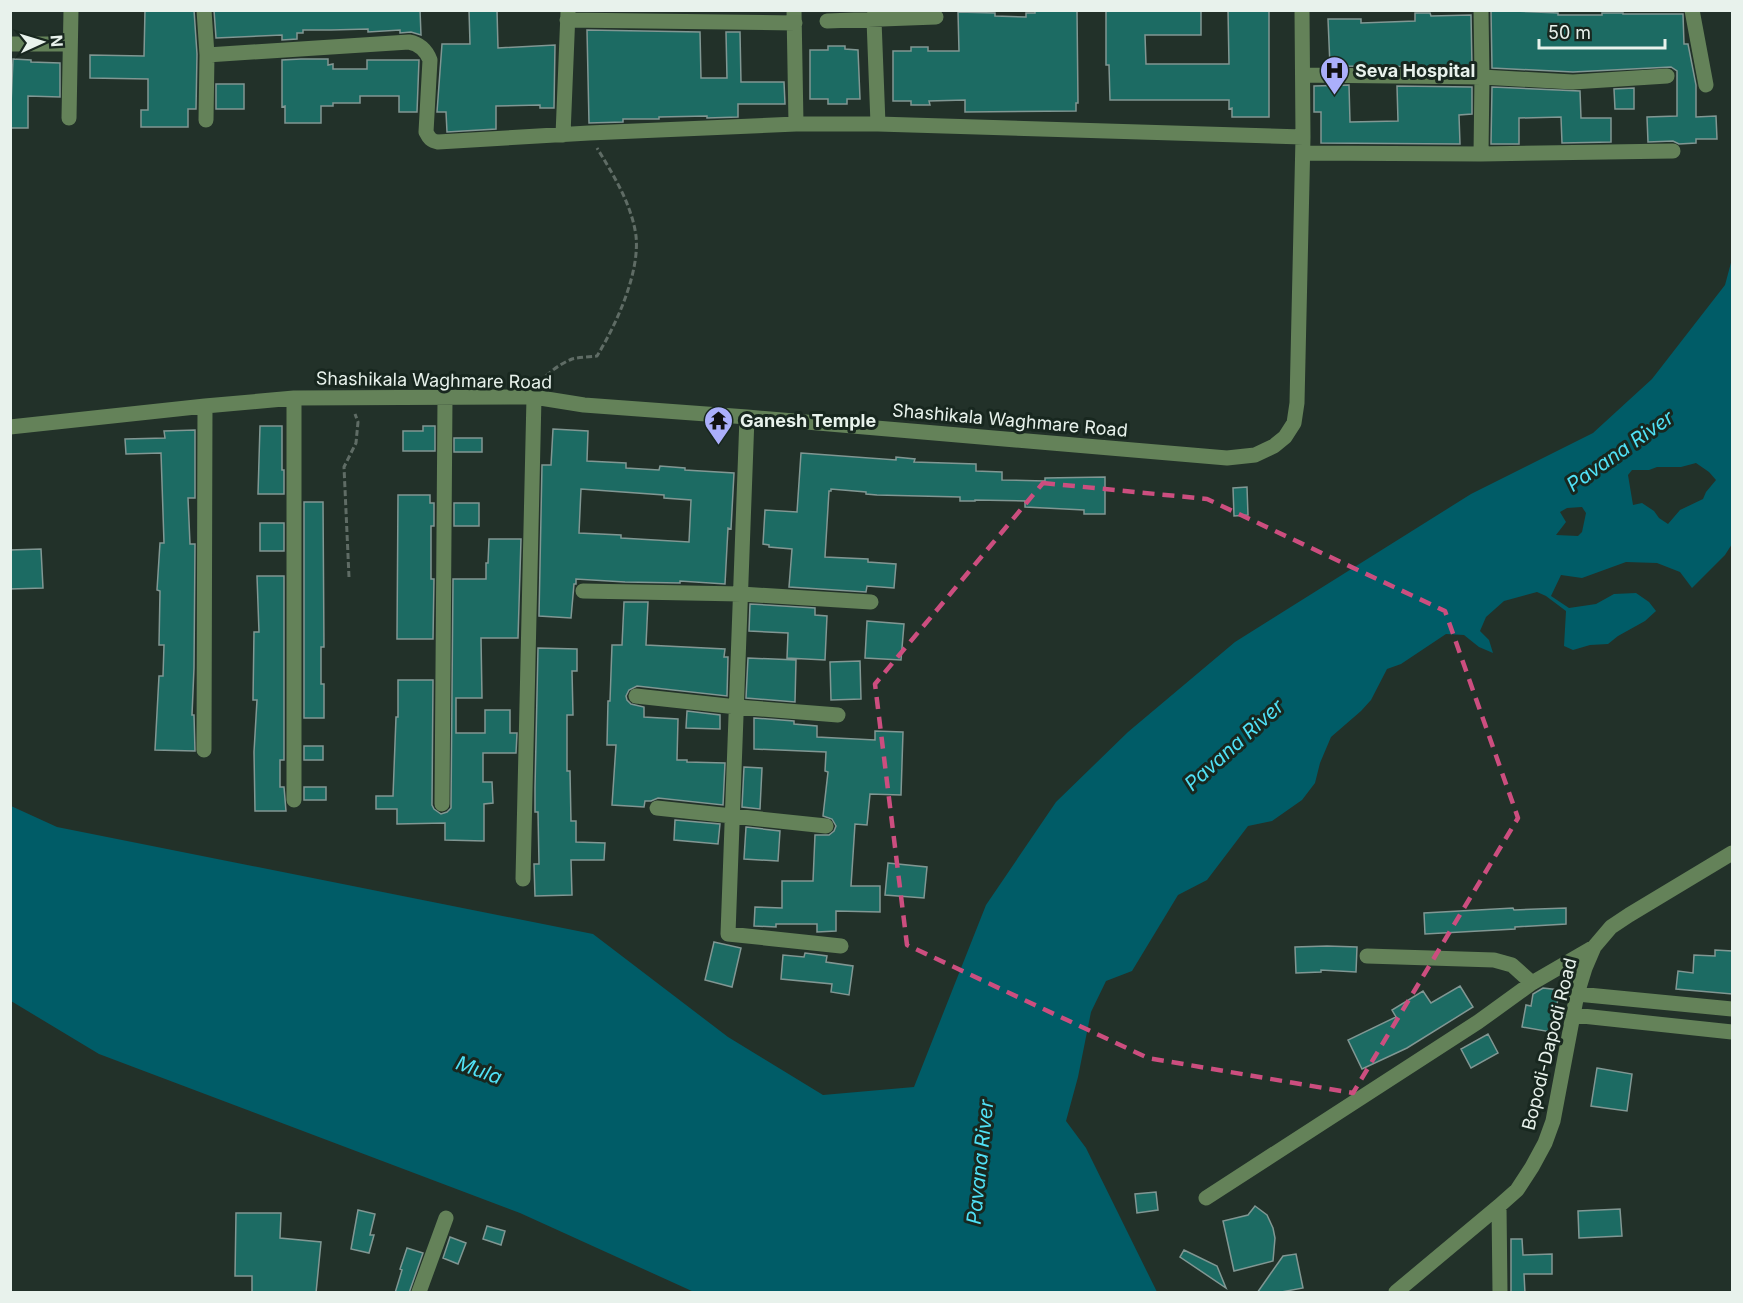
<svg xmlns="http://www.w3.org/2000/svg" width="1743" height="1303" font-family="Inter,sans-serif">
<rect width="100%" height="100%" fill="#223129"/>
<path fill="#005c67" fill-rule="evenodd" d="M 1732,259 L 1732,544 L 1725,555 L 1692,588 L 1680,572 L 1657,563 L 1626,562 L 1582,578 L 1561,575 L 1551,596 L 1569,608 L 1596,604 L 1614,594 L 1636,593 L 1649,602 L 1656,611 L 1645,621 L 1618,636 L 1608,644 L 1590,645 L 1573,650 L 1564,646 L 1566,611 L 1546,596 L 1537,592 L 1504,601 L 1486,617 L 1480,631 L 1489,640 L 1493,653 L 1479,647 L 1464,635 L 1446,634 L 1401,664 L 1387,669 L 1371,700 L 1361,711 L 1331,737 L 1320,763 L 1315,783 L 1302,800 L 1272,821 L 1248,826 L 1207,880 L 1178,895 L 1132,971 L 1106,981 L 1091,1012 L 1078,1077 L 1066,1121 L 1086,1148 L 1157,1292 L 694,1292 L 520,1213 L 99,1054 L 11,1001 L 11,806 L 57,827 L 593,934 L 728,1037 L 823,1095 L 914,1087 L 986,905 L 1056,802 L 1128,732 L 1235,642 L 1471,494 L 1593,433 L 1652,379 L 1725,285 ZM 1696,463 L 1709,472 L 1716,480 L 1706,492 L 1703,499 L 1680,510 L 1668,524 L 1659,518 L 1654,511 L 1642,503 L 1633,505 L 1628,475 L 1632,470 L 1649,470 L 1657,467 L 1681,467 ZM 1582,507 L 1586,513 L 1582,532 L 1578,536 L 1556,535 L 1566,522 L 1560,512 L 1567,508 Z"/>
<path fill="#1c6b63" stroke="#819793" stroke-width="1.5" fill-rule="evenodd" d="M 145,10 L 194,10 L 197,54 L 196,109 L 188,109 L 188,127 L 141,127 L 141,110 L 148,110 L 148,79 L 90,78 L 90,55 L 144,56 Z
M 214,10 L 420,10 L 421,35 L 411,32 L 400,33 L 400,30 L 368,32 L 368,29 L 331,30 L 303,30 L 303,33 L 297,33 L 297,39 L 282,40 L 282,35 L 216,38 Z
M 469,10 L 497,10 L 498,48 L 555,45 L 554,108 L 540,108 L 540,105 L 496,106 L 496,129 L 447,132 L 446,112 L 437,112 L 442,44 L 470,44 Z
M 1035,10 L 1077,10 L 1078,103 L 1076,103 L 1076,111 L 965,112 L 965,100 L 929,101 L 930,105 L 911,105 L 911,101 L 893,101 L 893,51 L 911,51 L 911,47 L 928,47 L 928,51 L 959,51 L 958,12 L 995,13 L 995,16 L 1026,17 L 1026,13 L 1035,13 Z
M 1106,10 L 1201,10 L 1201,35 L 1145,35 L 1146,64 L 1229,64 L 1228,10 L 1269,10 L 1269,117 L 1232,117 L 1232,108 L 1229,109 L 1229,100 L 1110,100 L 1109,65 L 1106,65 Z
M 1491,10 L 1558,13 L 1558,15 L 1602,15 L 1602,13 L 1623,13 L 1623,14 L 1683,14 L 1684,44 L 1688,44 L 1696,85 L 1696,117 L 1716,116 L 1717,139 L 1696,139 L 1696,143 L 1679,144 L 1673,141 L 1648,142 L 1647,117 L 1677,116 L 1677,71 L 1671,67 L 1573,72 L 1492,68 Z
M 1415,13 L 1430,13 L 1431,16 L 1471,15 L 1472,67 L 1330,66 L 1328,19 L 1361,19 L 1361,23 L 1415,21 Z
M 587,30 L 700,32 L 701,78 L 727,78 L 726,32 L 740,32 L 741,82 L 784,82 L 785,104 L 738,104 L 738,117 L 707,118 L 707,116 L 659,117 L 659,119 L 623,119 L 623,122 L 589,123 Z
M 828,46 L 845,46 L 845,49 L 858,50 L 860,99 L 847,99 L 847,104 L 828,104 L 828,99 L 810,99 L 810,50 L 828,50 Z
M 13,59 L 31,60 L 31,62 L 60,63 L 60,97 L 28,96 L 28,128 L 10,128 Z
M 301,59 L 328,59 L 328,65 L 333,64 L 333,69 L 367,69 L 367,60 L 419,60 L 417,112 L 399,112 L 399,96 L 360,96 L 360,103 L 333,103 L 333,106 L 321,106 L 321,123 L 285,123 L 285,106 L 282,107 L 282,60 Z
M 216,84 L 244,84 L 244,109 L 216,109 Z
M 1349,85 L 1350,122 L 1398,121 L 1397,86 L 1472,87 L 1472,114 L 1459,115 L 1460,144 L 1321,143 L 1321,112 L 1314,112 L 1314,86 Z
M 1492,87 L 1580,91 L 1581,118 L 1611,118 L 1611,142 L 1562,143 L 1561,117 L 1519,118 L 1519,144 L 1491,144 Z
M 1634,88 L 1634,109 L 1615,109 L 1614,89 Z
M 260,426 L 282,426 L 282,470 L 284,470 L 284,494 L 258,494 Z
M 423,426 L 435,426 L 435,451 L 403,451 L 403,431 L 423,431 Z
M 553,429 L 588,431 L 587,461 L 626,463 L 626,468 L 659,470 L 660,466 L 685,468 L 685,470 L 734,473 L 731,529 L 728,528 L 725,584 L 680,581 L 680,583 L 625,582 L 576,579 L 576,584 L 574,584 L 571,618 L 539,616 L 542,465 L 551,465 ZM 581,489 L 664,495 L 664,498 L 691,500 L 689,542 L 621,538 L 621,535 L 579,533 Z
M 195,430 L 195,498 L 188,498 L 190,544 L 195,544 L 194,668 L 192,715 L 194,715 L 195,751 L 155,750 L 159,676 L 163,676 L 164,645 L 159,645 L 160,591 L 157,590 L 160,543 L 164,543 L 161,453 L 126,454 L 125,439 L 165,438 L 164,431 Z
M 454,438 L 482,438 L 482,452 L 454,452 Z
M 801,453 L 896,460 L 896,457 L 915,459 L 914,462 L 976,464 L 976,471 L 1002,472 L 1002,480 L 1045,481 L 1045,478 L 1105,477 L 1105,514 L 1084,514 L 1084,510 L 1025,507 L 1025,501 L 975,500 L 975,501 L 960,501 L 960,497 L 877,495 L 866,494 L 866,492 L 831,489 L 831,491 L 829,491 L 825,557 L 868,559 L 868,562 L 896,564 L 894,588 L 867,586 L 866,592 L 789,587 L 792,549 L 769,547 L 769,545 L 763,544 L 765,510 L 797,512 Z
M 1247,487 L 1248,515 L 1234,516 L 1233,488 Z
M 398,495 L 430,495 L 430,503 L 434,503 L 434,526 L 431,526 L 431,579 L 434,579 L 433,639 L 397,639 Z
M 304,502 L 323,502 L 324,647 L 321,647 L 321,684 L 324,684 L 324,718 L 304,718 Z
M 454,503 L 479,503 L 479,526 L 454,526 Z
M 260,523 L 284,523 L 284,551 L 260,551 Z
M 489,539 L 521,539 L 518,638 L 481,638 L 482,698 L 456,698 L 456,733 L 485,733 L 485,710 L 510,710 L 510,733 L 517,733 L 516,753 L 483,753 L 483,782 L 492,782 L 493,803 L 484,804 L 484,841 L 445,840 L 445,823 L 397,824 L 397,809 L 376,809 L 376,796 L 393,796 L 396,717 L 398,717 L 398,680 L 433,680 L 432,805 L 434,809 L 441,814 L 447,812 L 451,808 L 453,579 L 486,579 L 486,563 L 488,563 Z
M 41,549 L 43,588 L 10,589 L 10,550 Z
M 257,576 L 284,576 L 284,760 L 280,760 L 280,787 L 284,787 L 286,811 L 255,811 L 254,752 L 257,700 L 253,700 L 254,632 L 259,632 Z
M 624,602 L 648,602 L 646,645 L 725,649 L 724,657 L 728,657 L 727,696 L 637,686 L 629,690 L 626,696 L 627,700 L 631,704 L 644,707 L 644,717 L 678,719 L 677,760 L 687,760 L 687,762 L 725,763 L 723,805 L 658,798 L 651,801 L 645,801 L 644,807 L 612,805 L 616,745 L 607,745 L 608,701 L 610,701 L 612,645 L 622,645 Z
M 750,604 L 815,608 L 815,615 L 827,616 L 825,660 L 787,658 L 788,633 L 749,631 Z
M 867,621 L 904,624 L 901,660 L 865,658 Z
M 538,648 L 577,649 L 577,671 L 572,671 L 573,715 L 567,715 L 567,771 L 570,771 L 571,821 L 576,821 L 576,842 L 605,843 L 604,860 L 571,860 L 572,895 L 535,896 L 534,864 L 539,864 L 538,812 L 535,812 L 535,788 Z
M 748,658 L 796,660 L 795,702 L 746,698 Z
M 860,661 L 861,699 L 831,700 L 830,662 Z
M 687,711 L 720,715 L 720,729 L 686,728 Z
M 754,718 L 794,721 L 794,724 L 817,726 L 817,737 L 875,740 L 875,731 L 903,732 L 901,795 L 870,794 L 867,825 L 855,824 L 851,886 L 880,886 L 880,912 L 836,911 L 836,931 L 817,932 L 817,924 L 776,924 L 776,927 L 754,926 L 755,907 L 782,908 L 782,881 L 813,881 L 815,835 L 829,835 L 834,831 L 836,826 L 832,819 L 823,816 L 828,772 L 825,771 L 826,752 L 754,749 Z
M 304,746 L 323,746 L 323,760 L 304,760 Z
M 744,767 L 762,768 L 760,809 L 742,807 Z
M 304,787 L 326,787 L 326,800 L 304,800 Z
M 675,820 L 720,824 L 718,844 L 674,840 Z
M 746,827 L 780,831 L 778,861 L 744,859 Z
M 888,863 L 927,867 L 924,898 L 885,895 Z
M 1513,908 L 1514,910 L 1566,908 L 1566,924 L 1515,927 L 1515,929 L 1425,934 L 1424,913 Z
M 714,942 L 741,948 L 732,987 L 705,980 Z
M 1327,946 L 1357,947 L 1356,972 L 1321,970 L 1321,972 L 1296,973 L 1295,947 Z
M 1715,950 L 1732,951 L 1732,994 L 1676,989 L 1678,971 L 1693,973 L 1694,955 L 1715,956 Z
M 805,953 L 827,956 L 826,962 L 853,966 L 849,995 L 831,992 L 832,984 L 781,979 L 783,955 L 804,957 Z
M 1460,986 L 1473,1007 L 1407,1048 L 1362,1069 L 1348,1040 L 1396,1017 L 1392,1010 L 1423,991 L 1431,1003 Z
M 1543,988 L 1560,990 L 1551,1032 L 1522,1027 L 1526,1005 L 1531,1006 L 1533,994 Z
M 1488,1034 L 1498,1053 L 1471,1068 L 1461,1049 Z
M 1597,1068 L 1632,1074 L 1627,1111 L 1591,1106 Z
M 1156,1192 L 1158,1210 L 1137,1213 L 1135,1194 Z
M 1255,1206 L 1267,1215 L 1273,1228 L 1275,1238 L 1273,1261 L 1234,1271 L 1223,1221 L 1248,1215 Z
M 1620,1209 L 1622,1236 L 1579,1238 L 1578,1211 Z
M 358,1210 L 375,1214 L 370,1235 L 374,1235 L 369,1253 L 351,1249 Z
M 236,1213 L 281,1213 L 280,1238 L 321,1242 L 316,1293 L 252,1293 L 252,1276 L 235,1276 Z
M 487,1226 L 505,1231 L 501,1245 L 483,1239 Z
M 450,1237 L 466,1243 L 458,1264 L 443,1258 Z
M 1511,1239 L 1522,1239 L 1523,1255 L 1552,1254 L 1552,1274 L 1524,1274 L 1525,1293 L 1511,1293 Z
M 407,1248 L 423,1253 L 409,1293 L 395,1293 L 402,1270 L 400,1269 Z
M 1184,1250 L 1217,1266 L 1226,1288 L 1180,1257 Z
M 1296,1254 L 1303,1288 L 1276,1293 L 1257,1293 L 1283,1256 Z"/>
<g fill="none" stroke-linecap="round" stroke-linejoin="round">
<path stroke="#5f6c65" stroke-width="3" stroke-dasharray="6 3" stroke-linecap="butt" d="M 541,383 C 546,373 562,363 572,359 C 580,357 589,357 597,356 C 616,325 640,273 636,236 C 632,205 613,174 597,148
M 349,577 L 344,467 L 356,443 L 358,422 L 355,414"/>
<path stroke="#648259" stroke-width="15" d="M 204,10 L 207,55 L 206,120
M 794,10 L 796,124
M 875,10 L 874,20 L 878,124
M 1692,10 L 1706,85
M 567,20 L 795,23
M 827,21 L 936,17
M 10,44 L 70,44
M 207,55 L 409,42 C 420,44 426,50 430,60 L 426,132 C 429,138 431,141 438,142 L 589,133 L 796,124 L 878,124 L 1303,137
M 1303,75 L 1482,77 L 1573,82 L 1667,76
M 69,118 L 71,10
M 563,135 L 568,12
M 1303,153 L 1481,154 L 1673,151
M 1481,154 L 1482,77 L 1481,10
M 747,417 L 728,934 L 841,946
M 10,427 L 205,406 L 294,398 L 534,397 L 584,405 L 747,417 L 1227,458 L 1255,455 L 1274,446 L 1285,437 L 1294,423 L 1297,403 L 1303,137 L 1302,10
M 583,591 L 741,594 L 871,602
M 636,696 L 737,707 L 838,715
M 204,750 L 205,406
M 294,800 L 294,398
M 442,804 L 445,398
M 657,808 L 826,826
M 523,879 L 534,397
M 1367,956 L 1494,960 L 1512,965 L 1532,983
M 1577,994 L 1732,1009
M 1573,1015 L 1732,1032
M 1206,1198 L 1478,1022 L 1532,983 L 1594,947
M 1499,1206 L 1500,1292
M 419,1292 L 446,1218
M 1396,1292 L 1499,1206 L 1517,1190 L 1532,1167 L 1545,1143 L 1553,1121 L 1577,994 L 1585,968 L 1594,947 L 1611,927 L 1629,915 L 1732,853"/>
</g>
<path fill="none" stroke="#cc4e7f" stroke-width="4.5" stroke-dasharray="12 8" stroke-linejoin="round" d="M 1043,483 L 1207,499 L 1445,611 L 1518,818 L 1353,1093 L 1148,1058 L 907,945 L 875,684 Z"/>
<defs>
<symbol id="hospital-pin" viewBox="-11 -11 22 30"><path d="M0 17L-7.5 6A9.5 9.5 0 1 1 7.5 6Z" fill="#abaffb" stroke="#18271f"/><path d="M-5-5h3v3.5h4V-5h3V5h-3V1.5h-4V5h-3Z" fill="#111"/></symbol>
<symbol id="temple-pin" viewBox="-11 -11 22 30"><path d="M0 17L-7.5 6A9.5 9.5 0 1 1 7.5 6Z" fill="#abaffb" stroke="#18271f"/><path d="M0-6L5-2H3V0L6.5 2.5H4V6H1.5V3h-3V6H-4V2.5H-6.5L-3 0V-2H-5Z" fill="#111"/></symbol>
</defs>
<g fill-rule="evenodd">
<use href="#hospital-pin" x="1318" y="54" width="33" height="45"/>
<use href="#temple-pin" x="702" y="404" width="33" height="45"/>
</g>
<g text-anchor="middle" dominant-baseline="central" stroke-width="6" stroke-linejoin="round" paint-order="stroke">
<g font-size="18" font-weight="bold" fill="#e8f2ec" stroke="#18271f" text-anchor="start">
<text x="1355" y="70">Seva Hospital</text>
<text x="740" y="420">Ganesh Temple</text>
</g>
<g font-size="18" fill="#e8f2ec" stroke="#18271f">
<text transform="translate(434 380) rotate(1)">Shashikala Waghmare Road</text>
<text transform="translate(1010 420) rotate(5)">Shashikala Waghmare Road</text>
<text transform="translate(1549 1044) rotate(-76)">Bopodi-Dapodi Road</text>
</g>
<g font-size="20" font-style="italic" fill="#50e1f6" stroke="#18271f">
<text transform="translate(1620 451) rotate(-35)">Pavana River</text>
<text transform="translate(1234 745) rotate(-42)">Pavana River</text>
<text transform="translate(479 1070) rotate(20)">Mula</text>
<text transform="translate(980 1162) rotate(-84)">Pavana River</text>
</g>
</g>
<rect width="1743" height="1303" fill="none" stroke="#e8f2ec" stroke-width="24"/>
<g transform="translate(42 42) rotate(86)" stroke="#18271f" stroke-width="4.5" paint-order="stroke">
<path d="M0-4.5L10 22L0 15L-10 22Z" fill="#e8f2ec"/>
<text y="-9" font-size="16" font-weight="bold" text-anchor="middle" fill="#e8f2ec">N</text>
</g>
<path d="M1539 39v9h126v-9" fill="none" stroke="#e8f2ec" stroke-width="3"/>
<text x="1548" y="39" font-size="18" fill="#e8f2ec" stroke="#18271f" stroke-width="4.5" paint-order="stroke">50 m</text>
</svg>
